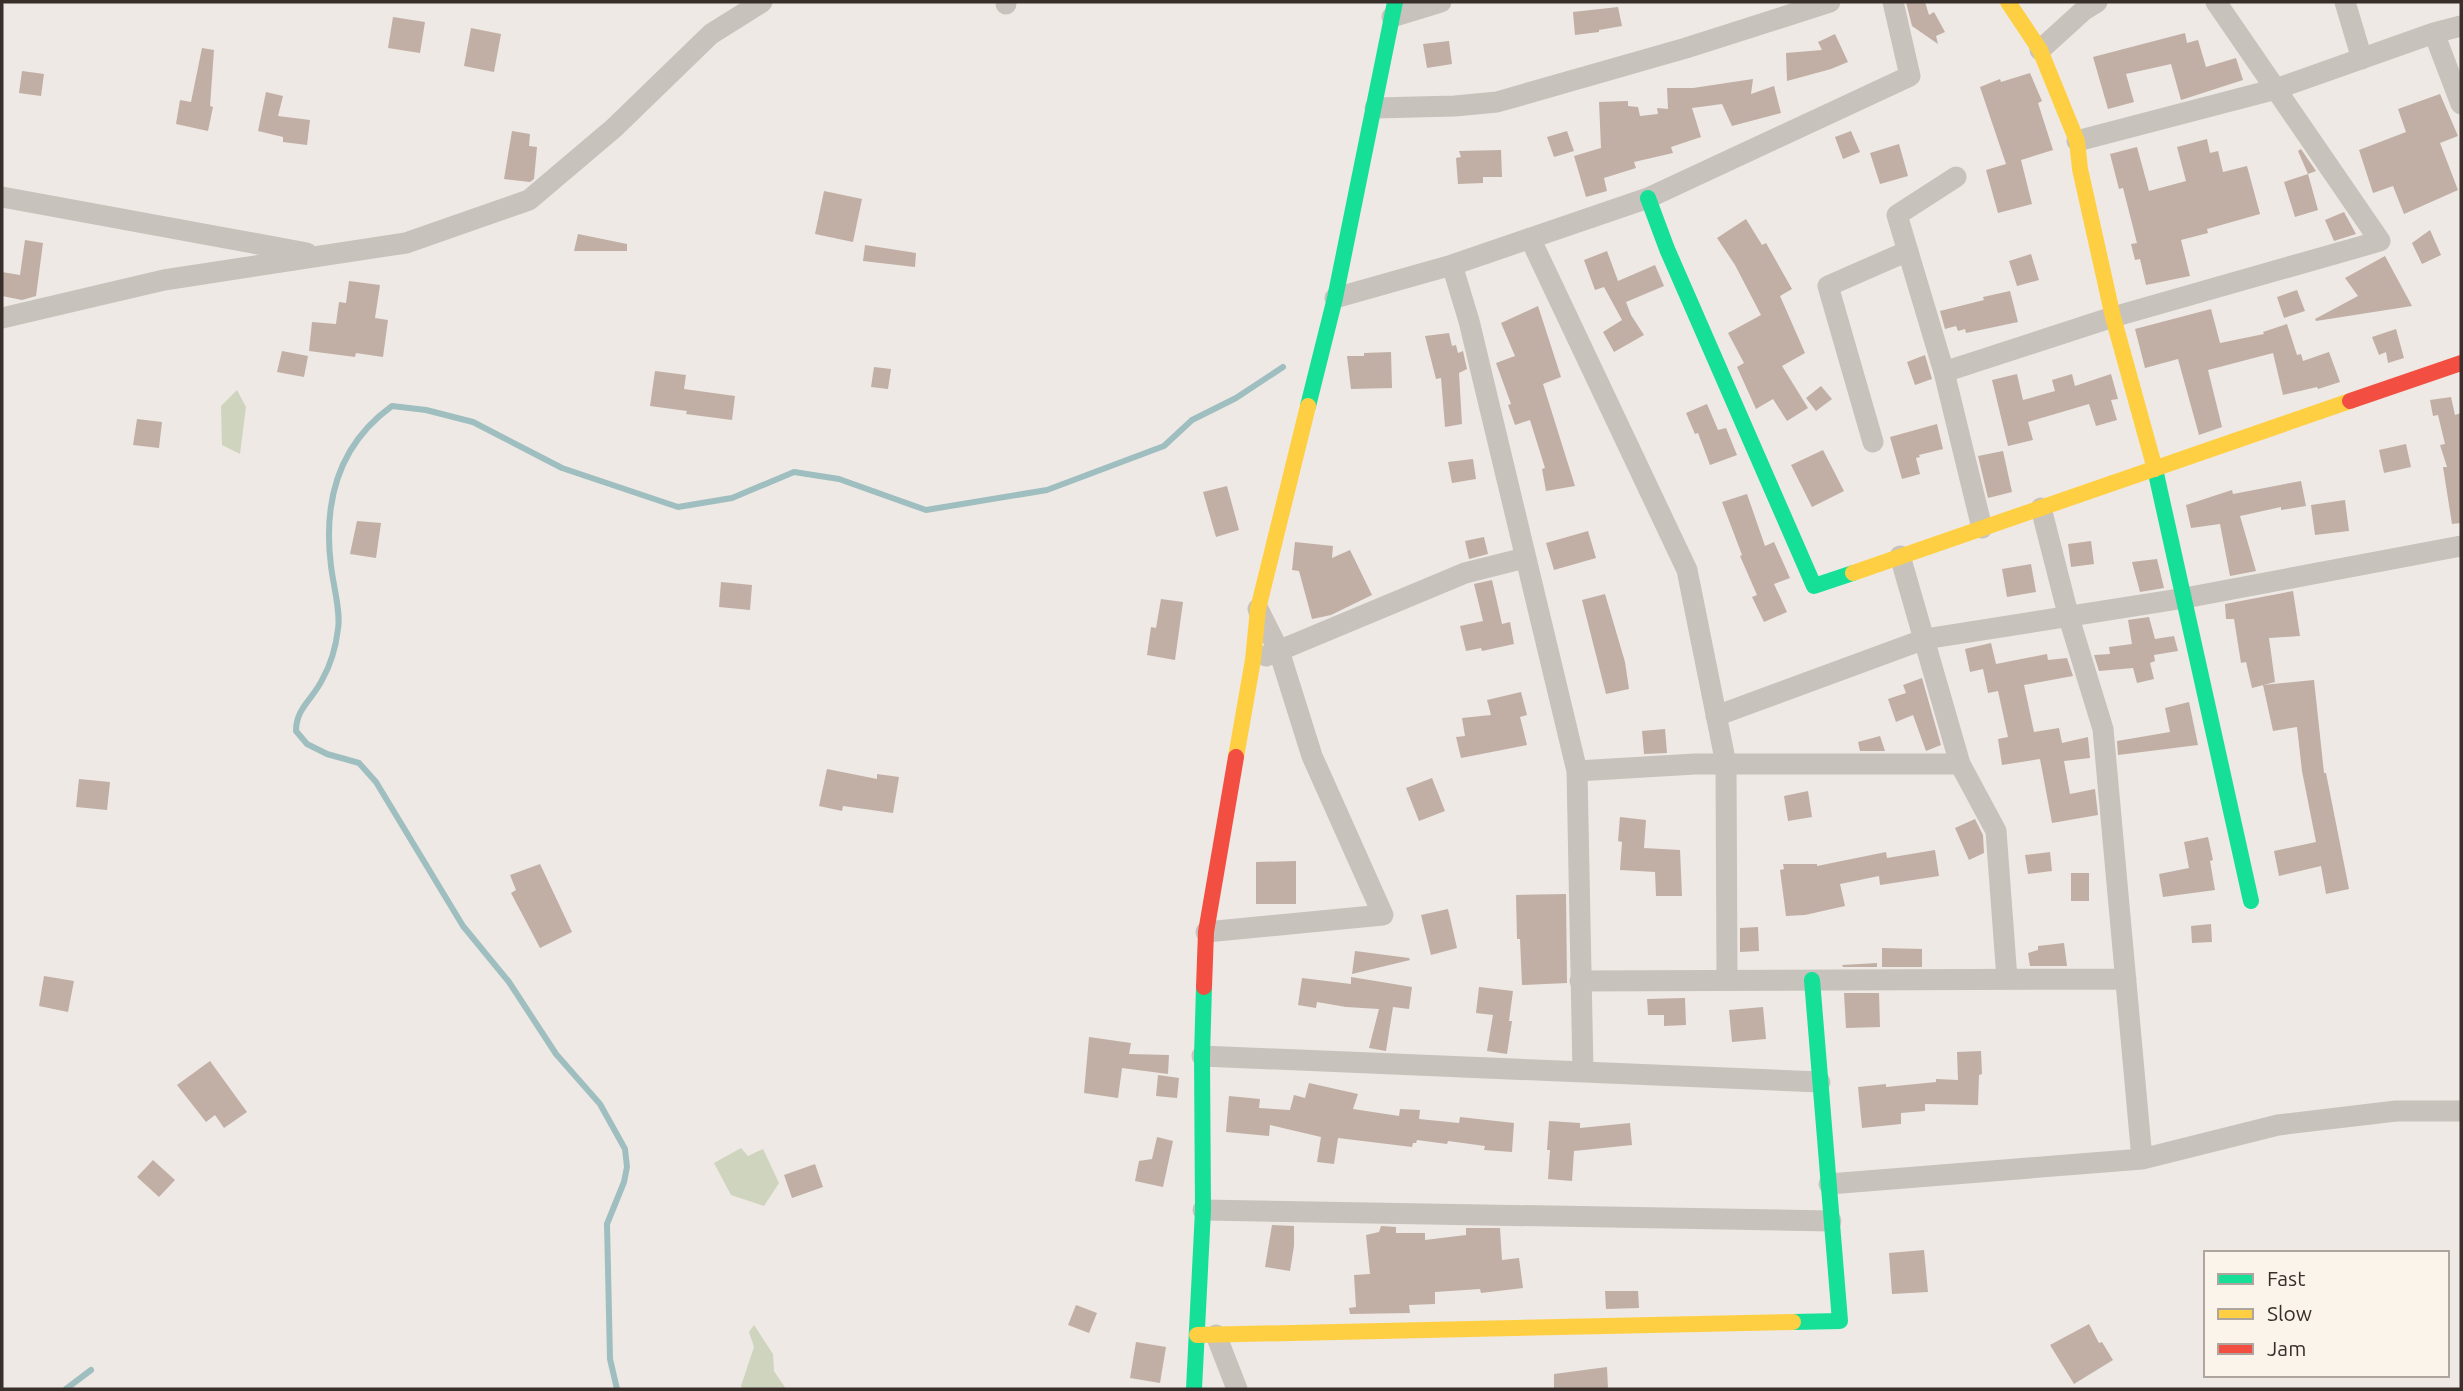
<svg xmlns="http://www.w3.org/2000/svg" width="2463" height="1391" font-family="Ubuntu,sans-serif">
<rect width="100%" height="100%" fill="#eee9e4"/>
<path fill="#ced4be" d="M 237,390 L 246,407 L 240,454 L 222,445 L 221,406 Z
M 741,1148 L 748,1156 L 763,1149 L 779,1183 L 764,1206 L 731,1195 L 714,1163 Z
M 754,1325 L 773,1354 L 774,1371 L 786,1389 L 743,1389 L 741,1386 L 754,1347 L 749,1332 Z"/>
<g fill="none" stroke-linecap="round" stroke-linejoin="round">
<path stroke="#9fbec0" stroke-width="6" d="M 66,1389 L 91,1370
M 617,1389 L 610,1359 L 607,1224 L 624,1182 L 627,1167 L 625,1149 L 600,1104 L 556,1054 L 509,982 L 463,926 L 376,782 L 359,763 L 327,754 L 307,744 L 296,731 C 296,708 313,699 322,680 C 330,666 336,646 338,629 C 341,612 333,584 331,566 C 323,502 338,445 392,406 L 426,410 L 473,422 L 562,468 L 678,507 L 732,498 L 794,472 L 839,479 L 926,510 L 1047,490 L 1164,446 L 1192,420 L 1236,398 L 1283,367"/>
</g>
<path fill="#c1afa5" d="M 1906,2 L 1925,2 L 1929,15 L 1934,12 L 1945,32 L 1936,36 L 1938,44 L 1912,26 Z
M 1618,7 L 1622,26 L 1599,30 L 1599,32 L 1575,35 L 1573,12 Z
M 393,17 L 425,22 L 420,53 L 388,48 Z
M 471,28 L 501,34 L 494,72 L 464,66 Z
M 2185,33 L 2187,43 L 2198,40 L 2206,67 L 2236,58 L 2243,80 L 2181,100 L 2171,64 L 2126,74 L 2134,102 L 2108,109 L 2093,57 Z
M 1835,34 L 1848,62 L 1831,69 L 1787,81 L 1786,53 L 1822,50 L 1818,42 Z
M 1449,41 L 1452,64 L 1427,68 L 1423,44 Z
M 202,48 L 214,50 L 210,106 L 213,107 L 208,131 L 176,124 L 180,100 L 191,102 Z
M 22,71 L 44,74 L 41,96 L 19,93 Z
M 2030,73 L 2042,101 L 2038,103 L 2053,150 L 2021,160 L 2032,204 L 1998,213 L 1986,170 L 2006,164 L 1980,87 L 2000,79 L 2001,82 Z
M 1753,79 L 1751,94 L 1774,86 L 1781,113 L 1732,126 L 1722,104 L 1692,108 L 1701,137 L 1671,147 L 1673,153 L 1634,162 L 1636,168 L 1604,178 L 1607,191 L 1586,197 L 1574,156 L 1601,148 L 1599,102 L 1628,101 L 1628,106 L 1638,107 L 1640,116 L 1658,114 L 1657,108 L 1668,109 L 1667,88 L 1693,88 Z
M 266,92 L 283,96 L 278,116 L 310,120 L 307,145 L 283,142 L 283,137 L 258,131 Z
M 2440,94 L 2458,136 L 2440,143 L 2458,190 L 2404,214 L 2393,186 L 2373,193 L 2359,150 L 2406,132 L 2398,109 Z
M 512,131 L 530,134 L 529,146 L 537,147 L 534,179 L 530,182 L 504,179 Z
M 1567,131 L 1574,151 L 1554,157 L 1547,137 Z
M 1851,131 L 1860,152 L 1843,159 L 1835,137 Z
M 2207,139 L 2210,153 L 2218,151 L 2223,172 L 2247,166 L 2260,214 L 2207,229 L 2208,233 L 2181,240 L 2190,276 L 2146,285 L 2140,259 L 2135,260 L 2131,244 L 2137,243 L 2123,188 L 2119,189 L 2110,154 L 2137,147 L 2149,191 L 2186,181 L 2177,147 Z
M 1899,144 L 1908,176 L 1880,184 L 1870,153 Z
M 2301,149 L 2316,171 L 2308,174 L 2298,151 Z
M 1501,150 L 1502,177 L 1483,177 L 1483,183 L 1458,184 L 1456,158 L 1461,157 L 1459,151 Z
M 2308,174 L 2318,210 L 2295,217 L 2284,182 Z
M 824,191 L 862,199 L 853,242 L 815,234 Z
M 2344,212 L 2356,234 L 2334,241 L 2325,220 Z
M 1746,219 L 1762,245 L 1766,243 L 1792,289 L 1780,296 L 1805,353 L 1782,366 L 1808,408 L 1787,421 L 1773,399 L 1756,409 L 1737,367 L 1744,363 L 1728,333 L 1761,315 L 1735,265 L 1717,238 Z
M 2430,230 L 2441,255 L 2422,264 L 2412,243 Z
M 578,234 L 627,244 L 627,251 L 574,251 Z
M 25,240 L 43,243 L 36,296 L 22,300 L 2,296 L 2,272 L 20,275 Z
M 865,245 L 916,253 L 915,267 L 863,261 Z
M 1607,251 L 1618,281 L 1655,265 L 1664,286 L 1626,302 L 1631,315 L 1644,335 L 1614,352 L 1603,332 L 1622,320 L 1604,287 L 1595,290 L 1584,260 Z
M 2031,254 L 2039,280 L 2017,286 L 2009,261 Z
M 2385,256 L 2412,306 L 2316,321 L 2315,319 L 2358,296 L 2345,278 Z
M 349,281 L 380,285 L 375,318 L 388,320 L 383,357 L 356,353 L 355,357 L 309,351 L 312,322 L 336,324 L 339,302 L 346,303 Z
M 2297,290 L 2305,311 L 2284,318 L 2277,297 Z
M 2010,291 L 2018,322 L 1966,333 L 1965,329 L 1958,331 L 1956,326 L 1945,329 L 1940,311 L 1984,300 L 1983,297 Z
M 1538,306 L 1561,377 L 1543,384 L 1575,486 L 1546,491 L 1542,469 L 1545,468 L 1530,420 L 1515,425 L 1508,405 L 1511,404 L 1496,363 L 1515,356 L 1501,323 Z
M 2211,309 L 2220,343 L 2264,334 L 2263,332 L 2287,324 L 2297,355 L 2301,354 L 2303,361 L 2329,352 L 2340,382 L 2318,389 L 2317,387 L 2283,395 L 2273,353 L 2208,370 L 2222,427 L 2199,435 L 2178,359 L 2145,368 L 2135,329 Z
M 2396,329 L 2404,358 L 2388,363 L 2386,352 L 2379,355 L 2372,337 Z
M 1449,333 L 1452,346 L 1456,345 L 1458,353 L 1463,351 L 1467,369 L 1459,373 L 1462,424 L 1445,427 L 1441,378 L 1436,379 L 1425,336 Z
M 282,351 L 308,356 L 304,377 L 277,372 Z
M 1391,352 L 1392,388 L 1351,389 L 1347,356 L 1364,356 L 1364,353 Z
M 1925,355 L 1932,379 L 1915,385 L 1907,362 Z
M 874,367 L 891,369 L 888,389 L 871,387 Z
M 655,371 L 686,375 L 684,389 L 735,396 L 732,420 L 686,414 L 687,411 L 650,406 Z
M 2017,374 L 2023,400 L 2055,391 L 2052,380 L 2072,374 L 2075,386 L 2111,374 L 2118,399 L 2111,400 L 2117,420 L 2096,426 L 2089,404 L 2028,422 L 2033,440 L 2008,446 L 1992,380 Z
M 1821,386 L 1832,399 L 1816,411 L 1806,398 Z
M 2451,397 L 2455,415 L 2461,413 L 2461,523 L 2452,524 L 2443,467 L 2447,467 L 2440,445 L 2445,444 L 2438,415 L 2433,416 L 2430,400 Z
M 1707,404 L 1718,430 L 1726,428 L 1737,455 L 1710,465 L 1698,433 L 1695,434 L 1686,413 Z
M 137,419 L 162,422 L 159,448 L 133,445 Z
M 1937,424 L 1943,449 L 1919,455 L 1920,457 L 1916,458 L 1920,474 L 1902,479 L 1890,437 Z
M 2406,444 L 2411,467 L 2384,473 L 2379,450 Z
M 1823,450 L 1844,491 L 1812,507 L 1791,465 Z
M 2003,451 L 2012,492 L 1988,498 L 1978,456 Z
M 1473,459 L 1476,479 L 1452,483 L 1448,462 Z
M 2301,481 L 2306,506 L 2281,510 L 2281,507 L 2240,516 L 2256,571 L 2230,576 L 2220,524 L 2191,528 L 2186,505 L 2232,490 L 2233,494 Z
M 1227,486 L 1239,530 L 1216,537 L 1203,492 Z
M 1747,494 L 1765,546 L 1774,542 L 1790,578 L 1774,584 L 1787,612 L 1764,622 L 1752,597 L 1757,595 L 1740,556 L 1742,555 L 1722,502 Z
M 2345,500 L 2349,531 L 2315,535 L 2311,505 Z
M 357,521 L 381,523 L 376,558 L 350,554 Z
M 1588,531 L 1596,558 L 1554,570 L 1546,543 Z
M 1484,537 L 1488,554 L 1469,559 L 1465,541 Z
M 2091,541 L 2094,564 L 2071,567 L 2068,544 Z
M 1295,542 L 1333,546 L 1332,558 L 1350,550 L 1372,595 L 1331,615 L 1312,619 L 1299,571 L 1292,570 Z
M 2157,559 L 2164,588 L 2140,592 L 2132,562 Z
M 2031,564 L 2036,592 L 2007,597 L 2002,569 Z
M 1492,580 L 1502,624 L 1510,622 L 1514,644 L 1482,651 L 1481,648 L 1466,651 L 1460,626 L 1483,621 L 1474,584 Z
M 721,582 L 752,585 L 750,610 L 719,607 Z
M 2293,591 L 2300,636 L 2269,638 L 2275,682 L 2252,688 L 2246,662 L 2241,663 L 2234,619 L 2226,619 L 2225,604 Z
M 1605,594 L 1625,662 L 1629,689 L 1606,694 L 1582,600 Z
M 1161,599 L 1183,602 L 1175,660 L 1147,655 L 1151,627 L 1156,628 Z
M 2149,617 L 2155,639 L 2174,636 L 2178,651 L 2154,655 L 2155,661 L 2150,663 L 2154,679 L 2137,683 L 2133,668 L 2099,671 L 2094,655 L 2110,654 L 2109,647 L 2132,644 L 2128,620 Z
M 1991,643 L 1996,664 L 2047,654 L 2048,660 L 2067,658 L 2073,676 L 2024,685 L 2034,732 L 2059,728 L 2062,743 L 2088,737 L 2090,758 L 2064,761 L 2070,794 L 2095,789 L 2098,815 L 2052,823 L 2040,759 L 2002,765 L 1998,739 L 2008,737 L 1998,691 L 1988,693 L 1983,669 L 1970,672 L 1965,649 Z
M 1922,678 L 1941,745 L 1926,751 L 1913,715 L 1896,722 L 1888,699 L 1906,693 L 1903,685 Z
M 2314,680 L 2324,773 L 2326,773 L 2349,889 L 2326,894 L 2321,866 L 2279,876 L 2274,851 L 2316,842 L 2302,771 L 2297,727 L 2273,731 L 2263,685 Z
M 1521,692 L 1527,715 L 1520,717 L 1527,745 L 1461,758 L 1456,737 L 1465,736 L 1462,718 L 1491,715 L 1487,700 Z
M 2189,702 L 2198,745 L 2118,755 L 2117,741 L 2170,732 L 2165,708 Z
M 1665,729 L 1667,753 L 1644,754 L 1642,731 Z
M 1880,736 L 1885,751 L 1860,751 L 1858,742 Z
M 827,769 L 877,779 L 877,774 L 899,777 L 893,813 L 843,806 L 842,811 L 819,806 Z
M 1432,778 L 1445,811 L 1419,821 L 1406,788 Z
M 79,779 L 110,782 L 107,810 L 76,807 Z
M 1808,791 L 1812,817 L 1788,821 L 1784,796 Z
M 1620,817 L 1646,820 L 1644,848 L 1680,850 L 1682,896 L 1656,896 L 1655,872 L 1620,870 L 1622,842 L 1618,841 Z
M 1975,819 L 1983,835 L 1984,853 L 1969,860 L 1955,828 Z
M 2208,837 L 2213,860 L 2210,861 L 2215,890 L 2163,897 L 2159,874 L 2189,868 L 2184,842 Z
M 1935,850 L 1939,876 L 1880,885 L 1879,876 L 1840,884 L 1845,906 L 1805,915 L 1786,916 L 1780,870 L 1784,869 L 1783,864 L 1817,864 L 1817,866 L 1886,852 L 1887,858 Z
M 2050,852 L 2052,871 L 2028,874 L 2025,855 Z
M 1296,861 L 1296,904 L 1256,904 L 1256,862 Z
M 540,864 L 572,932 L 540,948 L 511,893 L 516,890 L 510,875 Z
M 2071,873 L 2089,873 L 2089,901 L 2071,901 Z
M 1566,894 L 1567,983 L 1522,985 L 1520,939 L 1517,939 L 1516,895 Z
M 1448,909 L 1457,948 L 1431,955 L 1421,915 Z
M 2211,924 L 2212,942 L 2192,943 L 2191,926 Z
M 1758,927 L 1759,951 L 1740,952 L 1740,928 Z
M 2064,943 L 2067,966 L 2030,966 L 2028,953 L 2038,950 L 2038,946 Z
M 1882,948 L 1922,949 L 1922,967 L 1882,967 Z
M 1355,951 L 1409,958 L 1410,960 L 1352,974 Z
M 1877,963 L 1877,967 L 1843,967 L 1842,965 Z
M 44,976 L 74,981 L 68,1012 L 39,1006 Z
M 1351,977 L 1412,987 L 1409,1009 L 1393,1007 L 1386,1051 L 1369,1048 L 1379,1009 L 1346,1007 L 1317,1002 L 1316,1008 L 1298,1005 L 1302,978 L 1351,984 Z
M 1479,987 L 1513,991 L 1509,1021 L 1512,1021 L 1507,1054 L 1487,1051 L 1493,1015 L 1476,1013 Z
M 1844,993 L 1879,993 L 1880,1027 L 1846,1028 Z
M 1685,998 L 1686,1025 L 1664,1026 L 1664,1015 L 1648,1015 L 1647,999 Z
M 1763,1007 L 1766,1039 L 1732,1042 L 1729,1010 Z
M 1089,1037 L 1131,1043 L 1129,1054 L 1169,1055 L 1168,1074 L 1122,1068 L 1118,1098 L 1084,1093 Z
M 1981,1051 L 1982,1074 L 1979,1075 L 1978,1105 L 1925,1104 L 1925,1111 L 1901,1113 L 1901,1124 L 1862,1128 L 1858,1087 L 1886,1084 L 1886,1087 L 1936,1082 L 1936,1079 L 1958,1080 L 1957,1052 Z
M 210,1061 L 247,1112 L 224,1128 L 215,1115 L 206,1122 L 177,1085 Z
M 1158,1075 L 1179,1078 L 1177,1098 L 1156,1096 Z
M 1309,1083 L 1358,1094 L 1353,1109 L 1399,1116 L 1400,1109 L 1420,1110 L 1419,1119 L 1459,1123 L 1460,1117 L 1514,1123 L 1512,1152 L 1484,1150 L 1485,1146 L 1448,1141 L 1447,1144 L 1417,1140 L 1416,1143 L 1413,1143 L 1412,1147 L 1338,1138 L 1334,1164 L 1317,1162 L 1321,1137 L 1270,1125 L 1269,1136 L 1226,1132 L 1229,1096 L 1260,1099 L 1259,1108 L 1290,1110 L 1294,1095 L 1305,1098 Z
M 1549,1121 L 1580,1123 L 1580,1128 L 1630,1123 L 1632,1145 L 1574,1151 L 1572,1181 L 1548,1179 L 1550,1150 L 1547,1150 Z
M 1157,1137 L 1173,1141 L 1163,1187 L 1135,1181 L 1139,1161 L 1152,1159 Z
M 153,1160 L 175,1180 L 159,1197 L 137,1177 Z
M 815,1164 L 823,1187 L 792,1198 L 784,1175 Z
M 1272,1225 L 1294,1226 L 1294,1246 L 1290,1271 L 1265,1267 Z
M 1381,1226 L 1396,1227 L 1396,1233 L 1425,1233 L 1425,1240 L 1466,1235 L 1466,1228 L 1500,1228 L 1502,1260 L 1519,1258 L 1523,1288 L 1481,1293 L 1480,1289 L 1435,1292 L 1435,1304 L 1409,1305 L 1410,1313 L 1350,1314 L 1349,1308 L 1356,1307 L 1354,1275 L 1370,1274 L 1366,1235 L 1379,1232 Z
M 1924,1250 L 1928,1292 L 1892,1294 L 1889,1253 Z
M 1605,1291 L 1638,1291 L 1639,1308 L 1606,1309 Z
M 1076,1305 L 1097,1313 L 1089,1333 L 1068,1325 Z
M 2089,1324 L 2099,1343 L 2102,1342 L 2113,1360 L 2074,1384 L 2050,1345 Z
M 1136,1342 L 1166,1347 L 1160,1383 L 1130,1378 Z
M 1607,1367 L 1608,1389 L 1554,1389 L 1554,1374 Z"/>
<g fill="none" stroke-linecap="round" stroke-linejoin="round">
<path stroke="#c7c2bc" stroke-width="21" d="M 2345,2 L 2362,59
M 1006,4 L 1006,2
M 1392,17 L 1441,2
M 2434,33 L 2461,104
M 2040,50 L 2084,10 L 2097,2
M 1375,108 L 1455,106 L 1497,102 L 1686,48 L 1830,2
M 2077,141 L 2276,89 L 2434,33 L 2461,26
M 1956,177 L 1897,215 L 1944,372 L 1982,528
M 2,197 L 307,253
M 1530,238 L 1687,570 L 1726,764 L 1727,980
M 1452,265 L 1469,321 L 1577,771 L 1583,1072
M 1335,298 L 1452,265 L 1648,198 L 1910,76 L 1893,2
M 2,318 L 164,280 L 406,243 L 529,200 L 614,128 L 711,34 L 762,2
M 1944,372 L 2113,317 L 2380,241 L 2216,2
M 1873,442 L 1828,286 L 1908,251
M 2041,508 L 2069,618 L 2103,729 L 2142,1159
M 1900,556 L 1960,764 L 1996,831 L 2007,979
M 1266,656 L 1465,573 L 1525,558
M 1716,716 L 1925,639 L 2185,598 L 2461,546
M 1577,771 L 1695,764 L 1960,764
M 1206,932 L 1383,915 L 1312,756 L 1279,651 L 1258,609
M 1580,981 L 2126,979
M 1202,1056 L 1820,1082
M 1829,1184 L 2142,1159 L 2278,1125 L 2396,1111 L 2461,1111
M 1203,1210 L 1831,1221
M 1216,1335 L 1237,1389"/>
<path stroke="#16e098" stroke-width="16" d="M 1648,198 L 1667,249 L 1814,586 L 1853,573
M 1308,406 L 1335,298 L 1395,2
M 2155,469 L 2251,901
M 1793,1322 L 1840,1321 L 1812,980
M 1194,1389 L 1203,1210 L 1202,1056 L 1204,987"/>
<path stroke="#ffcf43" stroke-width="16" d="M 2008,2 L 2040,50 L 2077,141 L 2080,169 L 2113,317 L 2155,469
M 1853,573 L 2350,401
M 1236,757 L 1253,660 L 1258,609 L 1308,406
M 1197,1335 L 1793,1322"/>
<path stroke="#f24e42" stroke-width="16" d="M 2350,401 L 2461,363
M 1204,987 L 1206,932 L 1236,757"/>
</g>
<rect width="2463" height="1391" fill="none" stroke="#392f2a" stroke-width="7"/>
<rect x="2204" y="1251" width="245" height="126" fill="#faf4eb" stroke="#ada59e" stroke-width="2"/>
<rect x="2218" y="1274" width="35" height="10" fill="#16e098" stroke="#ada59e" stroke-width="2"/>
<text x="2267" y="1286" font-size="21" fill="#392f2a">Fast</text>
<rect x="2218" y="1309" width="35" height="10" fill="#ffcf43" stroke="#ada59e" stroke-width="2"/>
<text x="2267" y="1321" font-size="21" fill="#392f2a">Slow</text>
<rect x="2218" y="1344" width="35" height="10" fill="#f24e42" stroke="#ada59e" stroke-width="2"/>
<text x="2267" y="1356" font-size="21" fill="#392f2a">Jam</text>
</svg>
